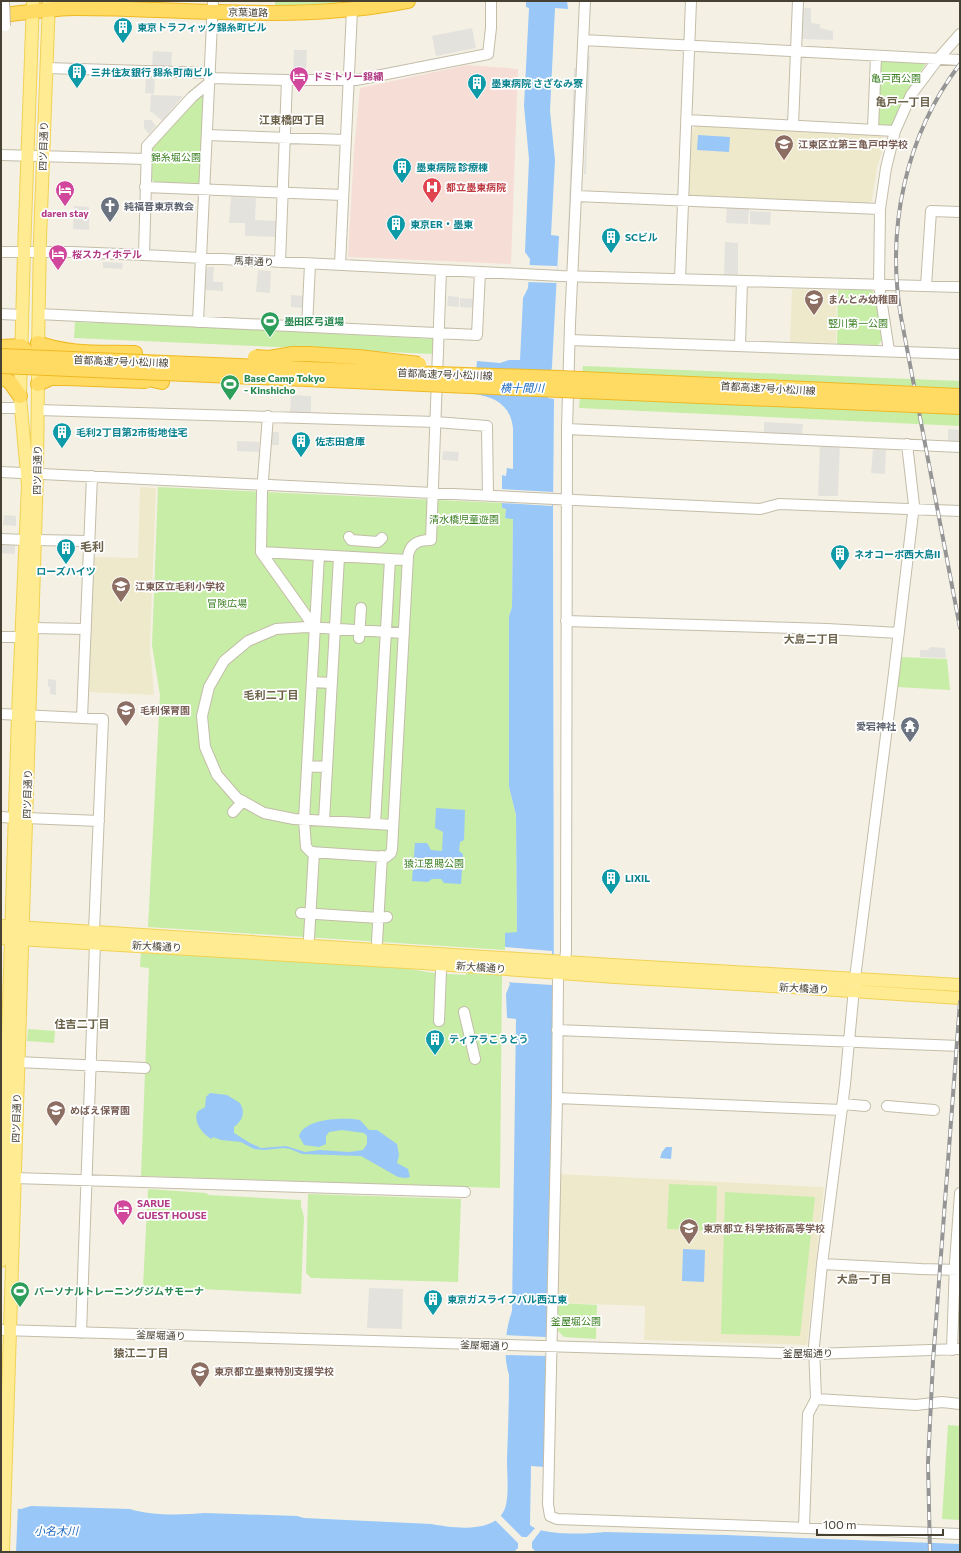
<svg xmlns="http://www.w3.org/2000/svg" width="961" height="1553" font-family="Commissioner,'Noto Sans JP',sans-serif">
<rect width="100%" height="100%" fill="#f4f1e4"/>
<path fill="#efe9cc" d="M 696,126 L 882,136 L 886,140 L 877,167 L 872,201 L 867,204 L 692,196 L 688,192 L 691,131 Z
M 792,289 L 837,290 L 836,343 L 790,342 Z
M 140,487 L 156,488 L 150,645 L 154,695 L 88,692 L 93,557 L 138,558 Z
M 560,1174 L 824,1187 L 807,1345 L 644,1340 L 645,1306 L 558,1303 Z"/>
<path fill="#f6ddd5" d="M 467,65 L 518,69 L 511,264 L 348,257 L 354,150 L 360,88 Z"/>
<path fill="#c7eda7" d="M 288,1 L 338,1 L 338,3 L 275,6 L 275,2 Z
M 922,60 L 925,65 L 910,87 L 893,124 L 891,126 L 879,126 L 876,123 L 879,61 Z
M 204,92 L 199,185 L 155,183 L 151,178 L 152,152 L 154,145 Z
M 838,290 L 871,290 L 875,294 L 882,340 L 878,345 L 837,344 Z
M 75,322 L 184,326 L 433,339 L 433,354 L 74,338 Z
M 583,366 L 960,381 L 960,426 L 579,408 Z
M 158,487 L 502,503 L 502,508 L 506,509 L 505,518 L 513,518 L 512,607 L 509,616 L 509,787 L 516,815 L 517,933 L 506,933 L 505,950 L 148,927 L 160,695 L 152,645 Z
M 900,657 L 947,659 L 950,690 L 897,687 Z
M 141,953 L 397,967 L 434,973 L 466,975 L 466,972 L 502,974 L 500,1188 L 141,1176 L 149,968 L 140,967 Z
M 28,1029 L 55,1031 L 54,1043 L 27,1041 Z
M 669,1184 L 717,1186 L 716,1231 L 667,1229 Z
M 148,1189 L 206,1193 L 209,1195 L 301,1200 L 301,1206 L 304,1217 L 301,1294 L 143,1286 Z
M 725,1192 L 815,1197 L 800,1336 L 721,1334 Z
M 308,1194 L 461,1199 L 458,1282 L 311,1278 L 306,1273 Z
M 559,1303 L 597,1305 L 596,1339 L 564,1337 L 555,1328 Z
M 948,1425 L 960,1426 L 960,1520 L 942,1519 Z"/>
<path fill="#e4e2dd" d="M 803,8 L 811,8 L 811,23 L 820,24 L 820,28 L 833,31 L 833,40 L 802,39 Z
M 472,28 L 476,48 L 436,56 L 432,36 Z
M 294,50 L 307,50 L 306,74 L 293,73 Z
M 153,51 L 172,52 L 171,68 L 152,67 Z
M 588,55 L 590,56 L 586,174 L 584,174 Z
M 574,68 L 576,68 L 569,258 L 567,257 Z
M 146,76 L 155,77 L 154,94 L 145,93 Z
M 151,95 L 183,96 L 162,121 L 153,113 L 150,112 Z
M 144,120 L 151,120 L 156,126 L 149,134 L 144,128 Z
M 231,197 L 256,198 L 255,220 L 277,221 L 276,237 L 245,236 L 245,223 L 229,223 Z
M 74,206 L 89,207 L 89,230 L 73,229 Z
M 727,207 L 749,208 L 748,224 L 726,223 Z
M 750,211 L 771,212 L 770,225 L 750,224 Z
M 725,242 L 738,243 L 738,275 L 724,275 Z
M 103,262 L 123,263 L 122,269 L 103,268 Z
M 208,267 L 214,267 L 213,282 L 223,282 L 223,291 L 202,290 L 203,271 Z
M 258,270 L 271,271 L 270,293 L 256,292 Z
M 291,295 L 304,296 L 304,308 L 291,307 Z
M 448,296 L 459,297 L 459,307 L 447,306 Z
M 460,298 L 474,299 L 474,308 L 460,307 Z
M 291,395 L 311,396 L 311,413 L 290,412 Z
M 764,422 L 803,424 L 802,434 L 764,433 Z
M 948,429 L 960,430 L 960,442 L 948,441 Z
M 271,432 L 279,432 L 279,445 L 270,445 Z
M 237,441 L 259,442 L 259,452 L 237,451 Z
M 820,442 L 840,443 L 838,496 L 818,496 Z
M 873,449 L 886,450 L 885,474 L 871,473 Z
M 443,451 L 459,452 L 458,461 L 442,460 Z
M 4,515 L 16,516 L 16,526 L 3,525 Z
M 1,542 L 15,542 L 15,554 L 1,553 Z
M 931,647 L 945,648 L 946,658 L 920,657 L 920,650 L 927,650 Z
M 48,679 L 56,680 L 56,695 L 50,694 L 50,687 L 48,686 Z
M 369,1288 L 403,1289 L 402,1329 L 367,1328 Z"/>
<path fill="#98c7f8" d="M 526,1 L 567,1 L 568,9 L 555,8 L 550,111 L 555,160 L 551,235 L 559,236 L 552,366 L 548,398 L 554,399 L 553,512 L 554,1091 L 545,1467 L 531,1466 L 530,1525 C 542,1536 589,1534 605,1532 L 726,1535 L 960,1544 L 960,1552 L 1,1552 L 1,1508 L 21,1509 L 31,1506 L 130,1509 C 151,1516 183,1515 205,1513 L 297,1516 L 304,1518 L 431,1524 C 453,1528 499,1535 506,1505 C 509,1491 507,1474 507,1460 C 508,1432 509,1404 509,1375 C 503,1355 505,1331 512,1311 L 516,1019 L 507,1018 L 506,994 L 510,984 L 505,977 L 505,933 L 517,932 L 516,815 L 509,787 L 509,616 L 512,607 L 513,519 L 505,518 L 506,509 L 502,508 L 502,475 L 506,476 L 507,468 L 513,469 L 513,429 C 511,405 495,397 474,394 L 477,361 L 500,363 L 509,360 L 520,360 L 523,298 L 528,288 L 530,259 L 525,252 L 529,159 L 524,106 L 529,8 L 526,7 Z
M 698,135 L 730,137 L 729,152 L 697,150 Z
M 436,808 L 465,810 L 464,840 L 460,842 L 459,851 L 463,854 L 461,884 L 444,883 L 441,879 L 432,879 L 428,882 L 412,881 L 415,843 L 427,843 L 431,850 L 442,851 L 443,832 L 435,828 Z
M 210,1093 L 227,1095 L 240,1103 C 246,1113 242,1121 234,1127 L 234,1133 L 250,1143 L 261,1148 L 286,1146 L 305,1152 L 320,1150 L 349,1152 L 363,1150 L 367,1144 L 367,1136 L 364,1133 L 342,1130 L 329,1132 L 326,1136 L 326,1144 L 319,1147 L 304,1145 L 299,1136 C 304,1118 345,1117 360,1120 L 369,1130 L 377,1130 L 397,1144 L 399,1155 L 397,1163 L 408,1169 L 410,1177 L 406,1178 L 398,1177 L 361,1156 L 302,1154 L 290,1149 L 284,1148 L 264,1150 L 254,1149 L 241,1142 L 221,1140 L 213,1137 L 212,1139 C 204,1136 193,1122 197,1113 C 198,1110 203,1109 205,1107 L 206,1097 Z
M 666,1147 L 672,1147 L 671,1159 L 660,1158 L 662,1152 Z
M 683,1249 L 705,1250 L 704,1282 L 682,1281 Z"/>
<path fill="#f4f1e4" d="M 527,265 L 557,266 L 557,283 L 526,282 Z
M 501,489 L 553,492 L 552,506 L 502,503 Z
M 505,947 L 552,951 L 552,985 L 506,982 L 505,980 Z
M 504,1335 L 546,1337 L 546,1356 L 504,1355 Z
M 1,1506 L 18,1506 L 16,1552 L 1,1552 Z
M 499,1514 L 522,1537 L 527,1537 L 536,1527 L 542,1529 L 532,1542 L 532,1548 L 536,1552 L 514,1552 L 518,1548 L 518,1543 L 494,1519 Z"/>
<g fill="none" stroke-linecap="round" stroke-linejoin="round">
<defs>
<path id="minor" d="M 585,1 L 570,324 L 567,429 L 566,951 L 565,962 L 558,978 L 557,1098 L 548,1504 L 550,1516 L 557,1519 C 691,1524 826,1528 960,1534
M 583,40 L 960,60
M 46,68 L 210,73
M 210,78 L 287,80 L 356,80 L 488,54 L 491,28 L 491,1
M 686,120 L 895,131
M 793,125 L 798,1
M 873,129 L 876,56
M 207,135 L 346,140
M 1,155 L 146,159
M 145,187 L 343,195
M 576,196 L 880,209
M 1,252 L 72,252 L 144,255 L 561,276 L 960,287
M 144,255 L 147,146 L 192,97 L 209,83
M 280,262 L 287,80
M 340,265 L 352,10
M 680,279 L 691,1
M 926,286 L 931,211 L 960,212
M 1,314 L 22,315
M 38,314 L 477,335 L 480,272
M 198,322 L 213,1
M 307,327 L 310,264
M 570,340 L 960,354
M 740,345 L 742,281
M 889,351 L 879,285 L 880,209 L 886,168 L 895,131 L 911,95 L 938,59 L 960,34
M 1,408 L 21,408
M 38,410 L 436,422 L 487,426 L 488,496
M 268,416 L 262,492 L 261,552 L 315,628
M 567,429 L 960,447
M 1,472 L 760,509 L 779,504 L 960,511
M 349,537 L 351,540 L 378,542 L 382,538
M 1,539 L 25,540
M 35,540 L 90,541
M 261,552 L 408,560
M 319,555 L 304,820 L 306,847 L 311,852 L 386,857 L 391,853 L 392,849 L 408,556 C 410,543 419,540 431,540 L 441,270
M 566,621 L 827,629 L 899,633
M 32,628 L 86,629
M 1,637 L 21,637
M 359,638 L 361,608
M 312,682 L 332,683
M 1,714 L 103,719 L 94,931
M 82,718 L 92,476
M 307,766 L 327,767
M 233,812 L 243,801
M 1,817 L 16,818
M 26,818 L 99,821
M 324,821 L 339,557
M 375,824 L 390,559
M 393,825 L 294,819 L 264,813 L 237,798 L 217,775 L 205,747 L 202,716 L 209,687 L 224,661 L 248,641 L 276,629 L 307,627 L 404,633
M 301,913 L 379,918 L 387,917
M 309,938 L 314,852
M 377,942 L 382,856
M 464,1012 L 475,1059
M 439,1021 L 441,970
M 557,1030 L 960,1046
M 18,1062 L 145,1068
M 557,1098 L 842,1110
M 843,1104 L 865,1106
M 887,1106 L 934,1110
M 14,1178 L 465,1192
M 822,1264 L 921,1269 L 960,1270
M 1,1330 L 814,1354 L 960,1349
M 81,1333 L 95,943
M 952,1350 L 955,1263 L 960,1193
M 816,1399 L 916,1405 L 942,1402 L 960,1404
M 804,1527 L 808,1414 L 816,1399 L 814,1346 L 822,1264 L 845,1084 L 855,978 L 894,673 L 914,505 L 907,444"/>
<path id="major" d="M 38,351 L 40,239 L 49,1
M 1,926 L 612,965 L 960,985
M 1,938 L 423,963 L 615,977 L 790,987 L 960,998
M 1,1261 L 18,714 L 28,485 L 20,397 L 24,252 L 33,1
M 3,1552 L 37,473 L 38,376"/>
<path id="highway" d="M 1,15 C 26,13 51,8 76,8 C 186,8 299,23 408,1
M 38,343 C 68,355 103,352 135,353
M 1,347 L 21,346 L 37,362
M 135,376 L 162,382
M 1,377 L 10,382 L 20,396
M 38,384 L 51,378 L 67,378 L 145,381"/>
</defs>
<use href="#minor" stroke="#c3bda8" stroke-width="12"/>
<use href="#major" stroke="#f1d254" stroke-width="14"/>
<use href="#highway" stroke="#efb923" stroke-width="16"/>
<use href="#minor" stroke="#fff" stroke-width="10"/>
<use href="#major" stroke="#ffeb92" stroke-width="12"/>
<use href="#highway" stroke="#ffdb64" stroke-width="14"/>
<defs>
<path id="rail" d="M 960,64 C 905,136 886,229 901,317 L 960,628
M 930,1552 L 928,1463 L 933,1361 L 960,1002"/>
</defs>
<use href="#rail" stroke="#959595" stroke-width="4"/>
<use href="#rail" stroke="#fff" stroke-width="2.5" stroke-dasharray="8" stroke-linecap="butt"/>
<defs>
<path id="minor-bridge" d="M 4,1 L 5,26"/>
<path id="highway-bridge" d="M 1,356 L 377,372 L 559,378 L 960,396
M 255,357 L 269,358 L 293,354 L 308,354 L 358,357 L 419,364
M 1,366 L 960,407"/>
</defs>
<use href="#minor-bridge" stroke="#c3bda8" stroke-width="12" stroke-linecap="butt"/>
<use href="#highway-bridge" stroke="#efb923" stroke-width="16" stroke-linecap="butt"/>
<use href="#minor-bridge" stroke="#fff" stroke-width="10"/>
<use href="#highway-bridge" stroke="#ffdb64" stroke-width="14"/>
</g>
<defs>
<symbol id="building-pin" viewBox="-11 -11 22 30"><path d="M0 17L-7.5 6A9.5 9.5 0 1 1 7.5 6Z" fill="#0f9aa8" stroke="#fff"/><path d="M-4-6H4V6H1V3H-1V6H-4ZM-2.5-4.3h1.7v1.8h-1.7ZM.8-4.3h1.7v1.8H.8ZM-2.5-1h1.7V.8h-1.7ZM.8-1h1.7V.8H.8Z" fill="#fff"/></symbol>
<symbol id="hotel-pin" viewBox="-11 -11 22 30"><path d="M0 17L-7.5 6A9.5 9.5 0 1 1 7.5 6Z" fill="#d1479c" stroke="#fff"/><path d="M-6-4.5h1.5V1H6V5H4.5V3h-9V5H-6ZM-4 0a1.8 1.8 0 1 1 3.6 0ZM.5 0V-2.5h3Q6-2.5 6 0Z" fill="#fff"/></symbol>
<symbol id="school-pin" viewBox="-11 -11 22 30"><path d="M0 17L-7.5 6A9.5 9.5 0 1 1 7.5 6Z" fill="#8d6e63" stroke="#fff"/><path d="M0-5L7-2L0 1L-7-2ZM-4 1L0 2.5L4 1V4Q0 6-4 4Z" fill="#fff"/></symbol>
<symbol id="hospital-pin" viewBox="-11 -11 22 30"><path d="M0 17L-7.5 6A9.5 9.5 0 1 1 7.5 6Z" fill="#e0444e" stroke="#fff"/><path d="M-5-5h3v3.5h4V-5h3V5h-3V1.5h-4V5h-3Z" fill="#fff"/></symbol>
<symbol id="church-pin" viewBox="-11 -11 22 30"><path d="M0 17L-7.5 6A9.5 9.5 0 1 1 7.5 6Z" fill="#6b7280" stroke="#fff"/><path d="M-1.2-6h2.4v3.5h3.3v2.4h-3.3V6h-2.4V-.1h-3.3v-2.4h3.3Z" fill="#fff"/></symbol>
<symbol id="stadium-pin" viewBox="-11 -11 22 30"><path d="M0 17L-7.5 6A9.5 9.5 0 1 1 7.5 6Z" fill="#2e9e5b" stroke="#fff"/><path d="M0-5a6.5 5 0 1 0 0 10a6.5 5 0 1 0 0-10ZM-3.5-1.8h7v3.6h-7Z" fill="#fff"/></symbol>
<symbol id="temple-pin" viewBox="-11 -11 22 30"><path d="M0 17L-7.5 6A9.5 9.5 0 1 1 7.5 6Z" fill="#6b7280" stroke="#fff"/><path d="M0-6L5-2H3V0L6.5 2.5H4V6H1.5V3h-3V6H-4V2.5H-6.5L-3 0V-2H-5Z" fill="#fff"/></symbol>
<symbol id="university-pin" viewBox="-11 -11 22 30"><path d="M0 17L-7.5 6A9.5 9.5 0 1 1 7.5 6Z" fill="#8d6e63" stroke="#fff"/><path d="M0-5L7-2L0 1L-7-2ZM-4 1L0 2.5L4 1V4Q0 6-4 4Z" fill="#fff"/></symbol>
</defs>
<g fill-rule="evenodd">
<use href="#building-pin" x="112" y="16" width="22" height="30"/>
<use href="#building-pin" x="66" y="61" width="22" height="30"/>
<use href="#hotel-pin" x="288" y="65" width="22" height="30"/>
<use href="#building-pin" x="466" y="72" width="22" height="30"/>
<use href="#school-pin" x="773" y="133" width="22" height="30"/>
<use href="#building-pin" x="391" y="156" width="22" height="30"/>
<use href="#hospital-pin" x="421" y="176" width="22" height="30"/>
<use href="#hotel-pin" x="54" y="179" width="22" height="30"/>
<use href="#church-pin" x="99" y="195" width="22" height="30"/>
<use href="#building-pin" x="385" y="213" width="22" height="30"/>
<use href="#building-pin" x="600" y="226" width="22" height="30"/>
<use href="#hotel-pin" x="47" y="243" width="22" height="30"/>
<use href="#school-pin" x="803" y="288" width="22" height="30"/>
<use href="#stadium-pin" x="259" y="310" width="22" height="30"/>
<use href="#stadium-pin" x="219" y="373" width="22" height="30"/>
<use href="#building-pin" x="51" y="421" width="22" height="30"/>
<use href="#building-pin" x="290" y="430" width="22" height="30"/>
<use href="#building-pin" x="55" y="537" width="22" height="30"/>
<use href="#building-pin" x="829" y="543" width="22" height="30"/>
<use href="#school-pin" x="110" y="575" width="22" height="30"/>
<use href="#school-pin" x="115" y="699" width="22" height="30"/>
<use href="#temple-pin" x="899" y="715" width="22" height="30"/>
<use href="#building-pin" x="600" y="867" width="22" height="30"/>
<use href="#building-pin" x="424" y="1028" width="22" height="30"/>
<use href="#school-pin" x="45" y="1099" width="22" height="30"/>
<use href="#hotel-pin" x="112" y="1198" width="22" height="30"/>
<use href="#school-pin" x="678" y="1217" width="22" height="30"/>
<use href="#stadium-pin" x="9" y="1280" width="22" height="30"/>
<use href="#building-pin" x="422" y="1288" width="22" height="30"/>
<use href="#university-pin" x="189" y="1360" width="22" height="30"/>
</g>
<g text-anchor="middle" dominant-baseline="central" stroke-width="3.5" stroke-linejoin="round" paint-order="stroke">
<g font-size="10" fill="#474133" stroke="#fff">
<text transform="translate(248 12) rotate(1)">京葉道路</text>
<text transform="translate(43 146) rotate(-88)">四ツ目通り</text>
<text transform="translate(254 261) rotate(3)">馬車通り</text>
<text transform="translate(121 361) rotate(2)">首都高速7号小松川線</text>
<text transform="translate(445 374) rotate(2)">首都高速7号小松川線</text>
<text transform="translate(768 388) rotate(3)">首都高速7号小松川線</text>
<text transform="translate(37 470) rotate(-89)">四ツ目通り</text>
<text transform="translate(27 794) rotate(-88)">四ツ目通り</text>
<text transform="translate(157 946) rotate(3)">新大橋通り</text>
<text transform="translate(481 967) rotate(4)">新大橋通り</text>
<text transform="translate(804 988) rotate(3)">新大橋通り</text>
<text transform="translate(16 1118) rotate(-88)">四ツ目通り</text>
<text transform="translate(161 1335) rotate(2)">釜屋堀通り</text>
<text transform="translate(485 1345) rotate(2)">釜屋堀通り</text>
<text x="808" y="1353">釜屋堀通り</text>
</g>
<g font-size="10" font-weight="bold" fill="#0d838f" stroke="#fff" text-anchor="start">
<text x="137" y="27">東京トラフィック錦糸町ビル</text>
<text x="91" y="72">三井住友銀行 錦糸町南ビル</text>
<text x="491" y="83">墨東病院 さざなみ寮</text>
<text x="416" y="167">墨東病院 診療棟</text>
<text x="410" y="224">東京ER・墨東</text>
<text x="625" y="237">SCビル</text>
<text x="76" y="432">毛利2丁目第2市街地住宅</text>
<text x="315" y="441">佐志田倉庫</text>
<text x="854" y="554">ネオコーポ西大島II</text>
<text x="66" y="571" text-anchor="middle">ローズハイツ</text>
<text x="625" y="878">LIXIL</text>
<text x="449" y="1039">ティアラこうとう</text>
<text x="447" y="1299">東京ガスライフバル西江東</text>
</g>
<g font-size="10" font-weight="bold" fill="#b23c85" stroke="#fff" text-anchor="start">
<text x="313" y="76">ドミトリー錦繍</text>
<text x="65" y="213" text-anchor="middle">daren stay</text>
<text x="72" y="254">桜スカイホテル</text>
<text x="137" y="1203">SARUE<tspan x="137" dy="12">GUEST HOUSE</tspan></text>
</g>
<g font-size="10" fill="#3a7f20" stroke="#fff">
<text x="896" y="78">亀戸西公園</text>
<text x="176" y="157">錦糸堀公園</text>
<text x="858" y="323">竪川第一公園</text>
<text x="464" y="519">清水橋児童遊園</text>
<text x="227" y="603">冒険広場</text>
<text x="434" y="863">猿江恩賜公園</text>
<text x="576" y="1321">釜屋堀公園</text>
</g>
<g font-size="10" font-weight="bold" fill="#785e54" stroke="#fff" text-anchor="start">
<text x="798" y="144">江東区立第三亀戸中学校</text>
<text x="828" y="299">まんとみ幼稚園</text>
<text x="135" y="586">江東区立毛利小学校</text>
<text x="140" y="710">毛利保育園</text>
<text x="70" y="1110">めばえ保育園</text>
<text x="703" y="1228">東京都立 科学技術高等学校</text>
<text x="214" y="1371">東京都立墨東特別支援学校</text>
</g>
<g font-size="10" font-weight="bold" fill="#be3a42" stroke="#fff" text-anchor="start">
<text x="446" y="187">都立墨東病院</text>
</g>
<g font-size="10" font-weight="bold" fill="#5b616d" stroke="#fff" text-anchor="start">
<text x="124" y="206">純福音東京教会</text>
<text x="896" y="726" text-anchor="end">愛宕神社</text>
</g>
<g font-size="10" font-weight="bold" fill="#27864d" stroke="#fff" text-anchor="start">
<text x="284" y="321">墨田区弓道場</text>
<text x="244" y="378">Base Camp Tokyo<tspan x="244" dy="12">- Kinshicho</tspan></text>
<text x="34" y="1291">パーソナルトレーニングジムサモーナ</text>
</g>
<g font-size="11" font-weight="bold" fill="#6b6149" stroke="#fff">
<text x="903" y="101">亀戸一丁目</text>
<text x="292" y="119">江東橋四丁目</text>
<text x="811" y="638">大島二丁目</text>
<text x="271" y="694">毛利二丁目</text>
<text x="82" y="1023">住吉二丁目</text>
<text x="864" y="1278">大島一丁目</text>
<text x="141" y="1352">猿江二丁目</text>
</g>
<g font-size="11" font-style="italic" fill="#206bbf" stroke="#fff">
<text x="522" y="387">横十間川</text>
<text x="56" y="1530">小名木川</text>
</g>
<g font-size="12" font-weight="bold" fill="#6b6149" stroke="#fff">
<text x="92" y="546">毛利</text>
</g>
</g>
<rect width="961" height="1553" fill="none" stroke="#474133" stroke-width="4"/>
<path d="M817 1529v6h126v-6" fill="none" stroke="#474133" stroke-width="2"/>
<text x="823" y="1529" font-size="12" fill="#474133" stroke="#ffffff" stroke-width="3" paint-order="stroke">100 m</text>
</svg>
